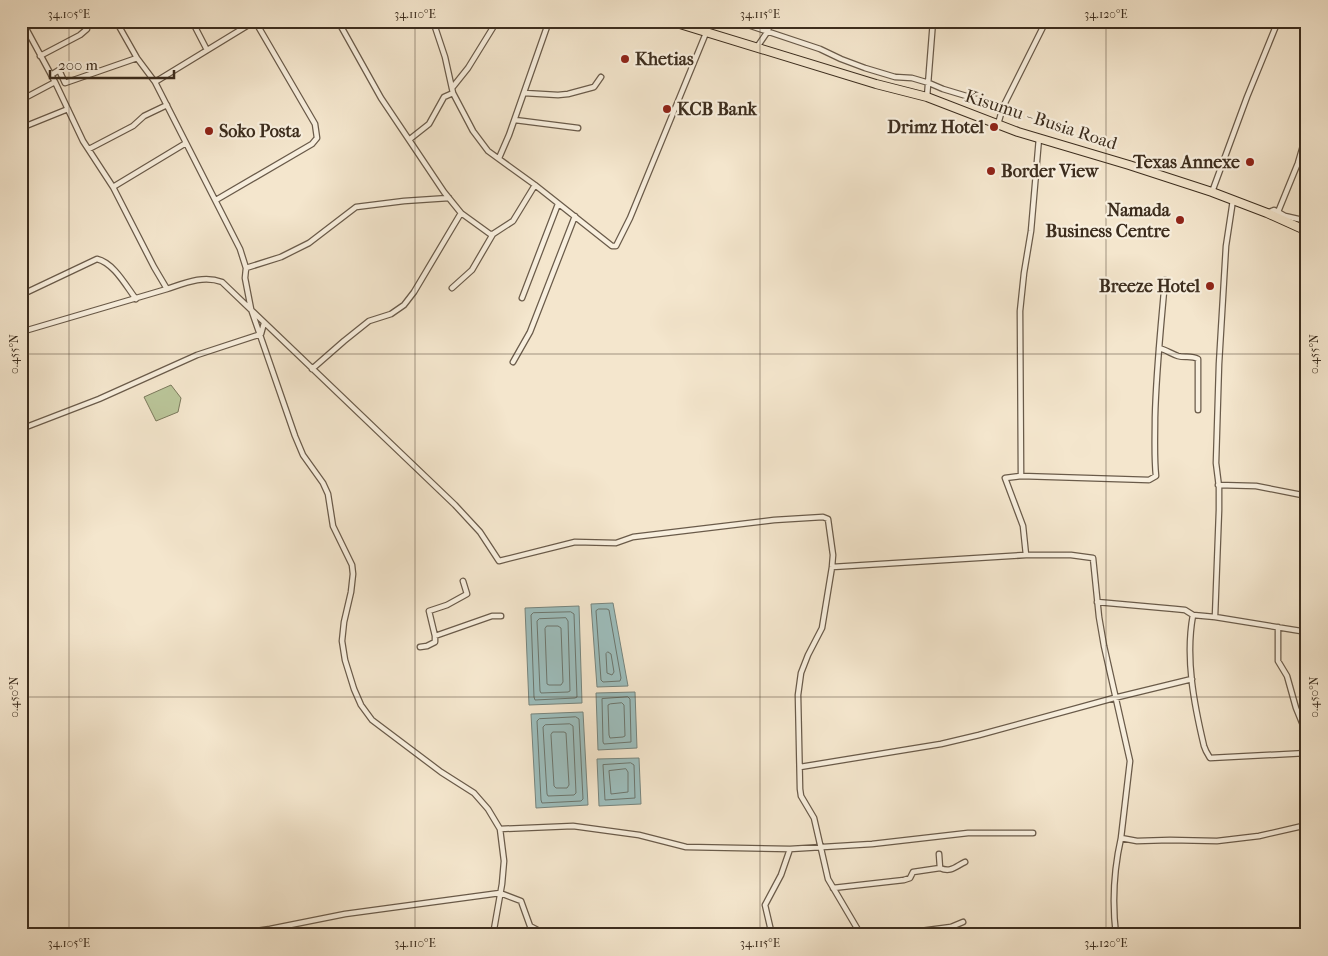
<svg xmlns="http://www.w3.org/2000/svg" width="1328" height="956" font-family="'IM FELL French Canon',serif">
<rect width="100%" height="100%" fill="#f4e6cd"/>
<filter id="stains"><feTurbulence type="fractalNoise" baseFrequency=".004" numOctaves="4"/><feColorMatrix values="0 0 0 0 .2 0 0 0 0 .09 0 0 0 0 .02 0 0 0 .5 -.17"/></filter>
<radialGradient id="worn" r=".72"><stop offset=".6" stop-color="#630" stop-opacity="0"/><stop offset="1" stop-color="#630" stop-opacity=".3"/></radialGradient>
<path fill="#bac599" stroke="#7b795c" d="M 171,385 L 181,398 L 178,412 L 156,421 L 144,397 Z"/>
<path fill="#9dbebd" stroke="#76847d" d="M 613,603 L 628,686 L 597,687 L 591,604 Z
M 579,606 L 582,703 L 529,705 L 525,608 Z
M 635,692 L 637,748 L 598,750 L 596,693 Z
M 583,712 L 588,805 L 536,808 L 531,714 Z
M 639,758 L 641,804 L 599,806 L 597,759 Z"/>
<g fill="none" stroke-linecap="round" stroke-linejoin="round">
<path stroke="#6c766e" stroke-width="1" d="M 599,609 L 607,609 L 609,610 L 621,678 L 620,681 L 603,682 L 601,680 L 596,611 Z
M 571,612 L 574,614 L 577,697 L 575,698 L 535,700 L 534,697 L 531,615 L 533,613 Z
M 566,618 L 568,621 L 570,691 L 568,692 L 541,693 L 540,691 L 537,621 L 539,619 Z
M 547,626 L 558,626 L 561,628 L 563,682 L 561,685 L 549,685 L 547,684 L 545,629 Z
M 608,652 L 611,654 L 614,672 L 612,675 L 607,673 L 606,654 Z
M 628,697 L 630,699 L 631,742 L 604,744 L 603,742 L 602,699 Z
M 622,703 L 624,705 L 625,736 L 623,737 L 610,738 L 609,735 L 608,705 L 610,704 Z
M 576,717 L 579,719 L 583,799 L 581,801 L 542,803 L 541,800 L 537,721 L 539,719 Z
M 570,724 L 573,726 L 576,793 L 574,795 L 548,796 L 547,794 L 543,727 L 545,725 Z
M 553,732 L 564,732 L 566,733 L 569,785 L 567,788 L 556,788 L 554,786 L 551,735 Z
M 631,763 L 634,765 L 635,798 L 605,800 L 603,765 Z
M 626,769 L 628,772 L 628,792 L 611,794 L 609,771 Z"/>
<defs>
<path id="minor" d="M 22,21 L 55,82 L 83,141 L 113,187 L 154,267 L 167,289 C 185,283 203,275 222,282 L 455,505 L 480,532 L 499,561 L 575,542 L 616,543 L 633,537 L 774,520 L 823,517 L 828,519 L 833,555 L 832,567 L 822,628 L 808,655 L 801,673 L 798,695 L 800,789 L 801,796 L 814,818 L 828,879 L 861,935
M 116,21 L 137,58 L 155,82 L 240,249 L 246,268 L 245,278 L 251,309 L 295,436 L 303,455 L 323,483 L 328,494 L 333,526 L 352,565 L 353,574 L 351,592 L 344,622 L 342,641 L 345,660 L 354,689 L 361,705 L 372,720 L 441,772 L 474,793 L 488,809 L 500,829 L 504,861 L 502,884 L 493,935
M 192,21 L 207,50
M 338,21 L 381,98 L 444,192 L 461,213 L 490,234 L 493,234 L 513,221 L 535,185
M 433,21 L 445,57 L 453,93 L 473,131 L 488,151 L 535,185 L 612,246 L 616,246 L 630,218 L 706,33
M 736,21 L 820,49 L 841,59 L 865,68 L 895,77 L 912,78 L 929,83 L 943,89 L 1003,107
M 757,47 L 768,31 L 770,21
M 40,56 L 80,35 L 87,29 L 87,21
M 51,75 L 59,70 L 65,83 L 137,58
M 155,82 L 255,21
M 452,88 L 468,68 L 497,21
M 524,93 L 558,95 L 568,94 L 594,87 L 601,77
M 927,97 L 933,21
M 21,100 L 55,82
M 515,120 L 578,128
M 998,124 L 1003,107 L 1046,21
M 21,128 L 68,109
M 410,139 L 429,124 L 444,97 L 453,93
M 89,149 L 133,126 L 144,116 L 167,105
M 499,158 L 509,135 L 549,21
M 113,187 L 186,143
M 1212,192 L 1247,97 L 1278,21
M 216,200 L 312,144 L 317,138 L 315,124 L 255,21
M 1233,200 L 1226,246 L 1219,364 L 1216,463 L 1219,487 L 1219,510 L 1215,617 L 1307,632
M 1278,212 L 1285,216 L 1307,221
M 1267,213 L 1274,210 L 1278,212 L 1298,163 L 1307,132
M 246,268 L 281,257 L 309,243 L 356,207 L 404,201 L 449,198
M 452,288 L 472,270 L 493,234
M 21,295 L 97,259 C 114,263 126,286 136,299
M 522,298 L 558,204
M 21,332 L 167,289
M 1159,348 C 1166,350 1172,354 1178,356 C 1185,358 1191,355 1198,359 L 1198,410
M 513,362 L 530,332 L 575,216
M 312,369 L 344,341 L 369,321 L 391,314 L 404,305 L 414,292 L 461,213
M 21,429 L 99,399 L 197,355 L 261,334 L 264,323
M 1021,476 L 1020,311 L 1024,273 L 1031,231 L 1039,138
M 1218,485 L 1256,486 L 1307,496
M 1026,555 L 1023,526 L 1005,478 L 1021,476 L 1149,480 L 1156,476 C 1154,457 1155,438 1155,418 C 1156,372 1161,326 1165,280
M 832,567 L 1026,555 L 1071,555 L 1093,558 L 1099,617 L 1104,646 L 1130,761 L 1121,838 L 1137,841 L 1170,840 L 1217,841 L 1259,836 L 1307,825
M 1097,602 L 1175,609 L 1185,610 L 1193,615 C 1185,658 1194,704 1204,746 L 1206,751 L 1210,758 L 1307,753
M 1193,615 L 1215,617
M 1278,627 L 1278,661 L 1287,676 L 1296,708 L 1307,735
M 435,636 L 492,616 L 501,616
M 420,647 L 427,646 L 435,642 L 435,636 L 429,611 L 447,605 L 467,594 L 463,581
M 800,767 L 941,744 L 979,735 L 1114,698 L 1192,679
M 500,829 L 573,826 L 639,835 L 686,847 L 790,849 L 872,844 L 968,833 L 1033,833
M 940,868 C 951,873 956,866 965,862
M 833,888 L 904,880 L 910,878 L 913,872 L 940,868 L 939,854
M 229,935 L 270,929 L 345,914 L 500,893 L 521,901 L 530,926 L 547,935
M 772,935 L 765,905 L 781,875 L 790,849
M 890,935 L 951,927 L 963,922
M 1116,935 C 1112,902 1114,869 1121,838"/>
<path id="trunk" d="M 670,21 L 876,84 L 927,97 L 1018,132 L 1129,165 L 1212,192 L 1267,213 L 1307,231"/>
</defs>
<use href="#minor" stroke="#6a5b4a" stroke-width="7"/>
<use href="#trunk" stroke="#3c2d1e" stroke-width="10"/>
<use href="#minor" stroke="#f8efde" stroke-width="4.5"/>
<use href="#trunk" stroke="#f4e6cd" stroke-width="8"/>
</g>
<path fill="none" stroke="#3c2d1e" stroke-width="1" stroke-opacity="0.45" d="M 69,21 L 69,935M 415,21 L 415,935M 760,21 L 760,935M 1106,21 L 1106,935M 21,354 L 1307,354M 21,697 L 1307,697"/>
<g fill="#8f2418" stroke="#f8efde" stroke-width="2">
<circle cx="625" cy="59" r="5"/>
<circle cx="667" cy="109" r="5"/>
<circle cx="994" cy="127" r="5"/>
<circle cx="209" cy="131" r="5"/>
<circle cx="1250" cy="162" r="5"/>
<circle cx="991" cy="171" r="5"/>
<circle cx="1180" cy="220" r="5"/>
<circle cx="1210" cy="286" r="5"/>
</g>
<g text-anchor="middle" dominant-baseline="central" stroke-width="4.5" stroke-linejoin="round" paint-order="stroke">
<g font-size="18" font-weight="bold" fill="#3c2d1e" stroke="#f8efde" text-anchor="start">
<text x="635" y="59">Khetias</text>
<text x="677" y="109">KCB Bank</text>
<text x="984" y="127" text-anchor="end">Drimz Hotel</text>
<text x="219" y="131">Soko Posta</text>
<text x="1240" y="162" text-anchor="end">Texas Annexe</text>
<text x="1001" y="171">Border View</text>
<text x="1170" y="210" text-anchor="end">Namada<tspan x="1170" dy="21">Business Centre</tspan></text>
<text x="1200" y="286" text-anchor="end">Breeze Hotel</text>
</g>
<g font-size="18" fill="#3c2d1e" stroke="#f8efde">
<text transform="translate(1041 120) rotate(18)">Kisumu - Busia Road</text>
</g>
</g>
<rect width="1328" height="956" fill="none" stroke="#f4e6cd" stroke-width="55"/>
<path d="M50 70v8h124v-8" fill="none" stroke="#3c2d1e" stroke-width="2.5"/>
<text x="58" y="70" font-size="15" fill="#3c2d1e" stroke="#f8efde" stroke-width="4" paint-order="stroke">200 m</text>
<rect x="28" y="28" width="1272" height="900" fill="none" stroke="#3c2d1e" stroke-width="2"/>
<g font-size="12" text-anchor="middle" fill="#3c2d1e">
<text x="69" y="18">34.105°E</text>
<text x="415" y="18">34.110°E</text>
<text x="760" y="18">34.115°E</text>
<text x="1106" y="18">34.120°E</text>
<text transform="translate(14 354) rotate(-90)" y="4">0.455°N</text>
<text transform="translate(1314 354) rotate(-90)" y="4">0.455°N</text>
<text transform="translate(14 697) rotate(-90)" y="4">0.450°N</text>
<text transform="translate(1314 697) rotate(-90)" y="4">0.450°N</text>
<text x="69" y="947">34.105°E</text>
<text x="415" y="947">34.110°E</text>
<text x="760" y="947">34.115°E</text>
<text x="1106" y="947">34.120°E</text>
</g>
<rect width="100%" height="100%" filter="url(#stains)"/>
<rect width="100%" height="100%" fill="url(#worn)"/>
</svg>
